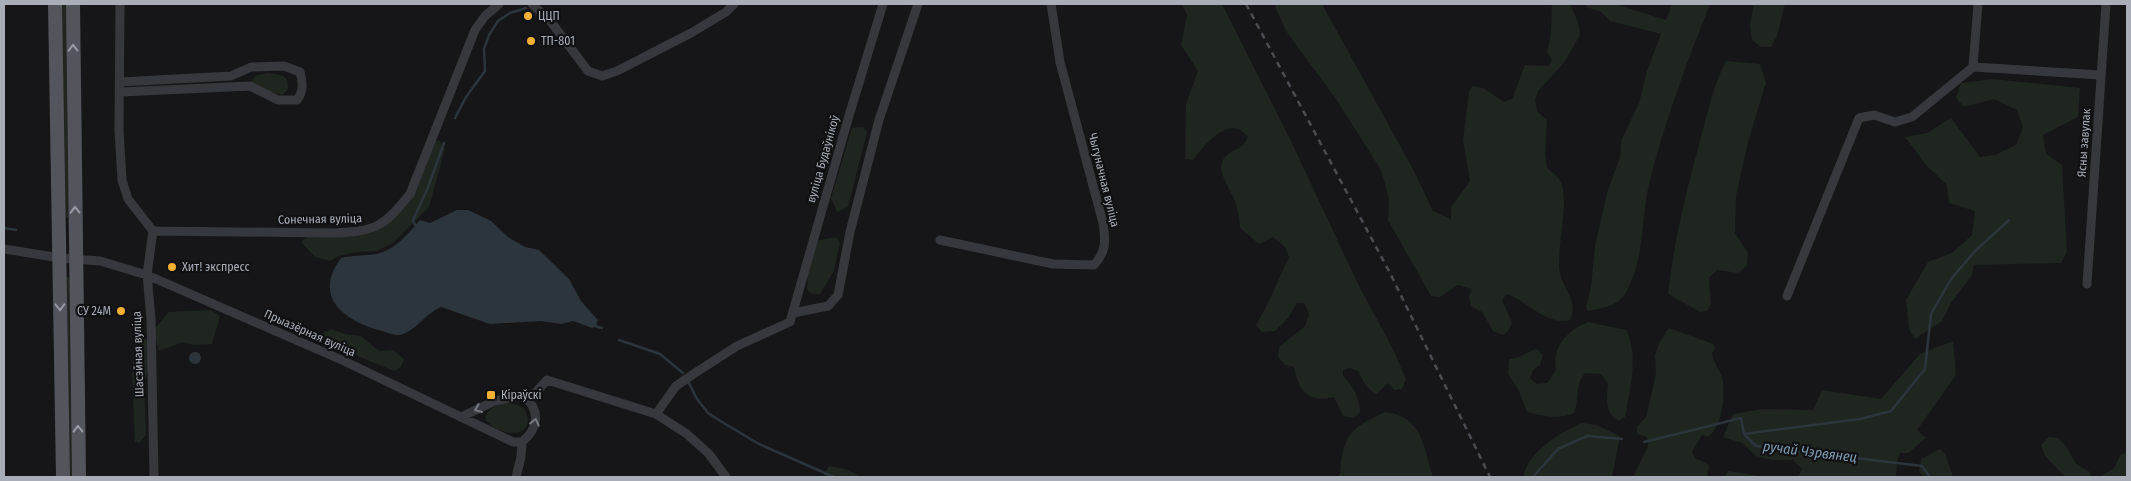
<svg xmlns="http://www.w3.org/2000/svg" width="2131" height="481" font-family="'Fira Sans Condensed',sans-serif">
<rect width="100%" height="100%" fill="#161618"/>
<path fill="#1e261f" d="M 60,4 L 68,4 L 71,218 L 64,218 Z
M 1182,4 L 1222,4 L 1290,139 L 1359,286 L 1392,347 L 1406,379 L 1402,389 L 1394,390 L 1388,383 L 1376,395 L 1366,386 L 1358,371 L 1350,368 L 1343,370 L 1343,376 C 1354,387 1359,397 1360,412 L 1354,418 L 1343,416 L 1334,397 C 1309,404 1298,390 1294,367 L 1285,365 L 1278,357 L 1279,347 L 1305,326 L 1309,314 L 1304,303 L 1297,303 L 1288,318 L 1275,331 L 1262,332 L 1256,325 L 1268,303 L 1289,257 L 1285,247 L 1273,237 L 1259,244 L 1240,228 C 1239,220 1239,212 1236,204 C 1233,192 1213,169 1225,157 C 1234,148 1244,149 1248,137 C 1229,113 1205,145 1193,160 L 1185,159 L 1186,104 L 1198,71 L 1181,45 L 1187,15 Z
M 1274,4 L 1322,4 L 1414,171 L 1433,211 L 1451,219 L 1451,207 L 1470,181 L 1463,140 L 1469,91 L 1473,86 L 1483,88 L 1504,102 L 1512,99 L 1525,65 L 1548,66 L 1552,60 L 1547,52 C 1552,37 1551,20 1552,4 L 1570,4 L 1578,22 L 1580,35 L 1564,63 L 1538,91 L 1535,100 L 1537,111 L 1547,120 L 1545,154 L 1547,168 C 1551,171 1556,175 1559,179 C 1572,198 1555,248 1560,274 C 1564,290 1579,303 1570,320 C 1546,326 1529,302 1507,294 L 1502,300 L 1512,323 L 1508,331 L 1503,335 L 1493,331 L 1482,312 L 1471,306 L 1469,296 L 1472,289 L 1458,285 L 1440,297 L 1431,296 L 1388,220 L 1389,199 L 1381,170 L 1336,99 L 1286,31 Z
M 1584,4 L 1614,4 L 1666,20 L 1672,4 L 1710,4 C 1687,62 1664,123 1649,184 C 1641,220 1645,258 1626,292 C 1618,307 1603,308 1587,311 L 1586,306 L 1591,287 L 1595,246 L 1607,193 L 1620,157 L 1621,141 L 1639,103 L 1647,71 L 1661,34 L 1610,21 L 1600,11 L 1589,8 Z
M 1754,4 L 1785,4 L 1777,36 L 1771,47 L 1761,47 L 1752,40 L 1750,24 Z
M 1726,61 L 1760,64 L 1766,83 L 1748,142 L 1736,196 L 1735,233 L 1748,253 L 1747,266 L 1738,273 L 1717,270 L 1709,278 L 1711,304 L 1707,311 L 1700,312 L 1668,294 C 1674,242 1686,191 1700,141 C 1707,114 1713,86 1726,61 Z
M 268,73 L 282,75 L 287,79 L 288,89 L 283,95 L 255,87 L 250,82 L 257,75 Z
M 1993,79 L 2080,88 L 2078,117 L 2043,135 L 2046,154 L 2062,165 L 2067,252 L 2061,263 L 1974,265 L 1972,275 L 1951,303 L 1942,321 L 1915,339 L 1909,329 L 1906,300 L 1928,262 L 1952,253 L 1972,235 L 1975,211 L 1949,203 L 1947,185 L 1927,166 L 1905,137 L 1927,133 L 1951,118 L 1980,157 L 1995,155 L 2016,145 L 2023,127 L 2017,110 L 1994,99 L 1964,107 L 1956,98 L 1961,83 Z
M 863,127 L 867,132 L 848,207 L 837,212 L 831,198 L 852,128 Z
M 439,140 L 445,149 L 429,207 L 393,243 L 376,251 L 357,252 L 339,256 L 330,261 L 315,257 L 301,242 L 307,236 C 325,236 344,237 361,235 C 398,230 418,173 433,143 Z
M 836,237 L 840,242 L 834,271 L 820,294 L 812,294 L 807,290 L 808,272 L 815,241 Z
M 65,277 L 72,277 L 75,477 L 68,477 Z
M 211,310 L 220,316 L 212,344 L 193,345 L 183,342 L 159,351 L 153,331 L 169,312 Z
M 1588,322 L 1626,330 C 1639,355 1630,390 1625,417 L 1618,421 C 1604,411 1607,399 1608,383 L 1601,374 L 1585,373 C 1574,386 1580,398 1574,413 C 1559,420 1542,416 1527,412 L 1518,389 L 1508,374 L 1509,359 C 1521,359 1526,351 1537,349 L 1543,355 L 1540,365 L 1533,370 L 1530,378 L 1537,384 L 1547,383 L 1556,370 C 1552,346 1567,331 1588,322 Z
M 1669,328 L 1713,344 L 1715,349 L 1712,353 C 1713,364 1722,372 1723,382 C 1725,398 1722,427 1708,437 L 1702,435 L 1692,452 L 1695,458 L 1709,465 L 1707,477 L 1633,477 L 1648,446 L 1647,437 L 1637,434 L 1637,427 L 1646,417 L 1656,374 L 1655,355 L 1660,341 Z
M 331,329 L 345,334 L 361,336 L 379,351 L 393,350 L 404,359 L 401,367 L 394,371 L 326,343 L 320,335 Z
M 142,331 L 147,341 L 149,369 L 144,383 L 146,435 L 139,443 L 135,442 L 132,375 L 135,337 L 137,332 Z
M 1953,341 L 1956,375 L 1917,430 L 1926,438 L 1908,453 L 1900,453 L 1897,463 L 1896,477 L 1791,477 L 1798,477 L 1802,469 L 1793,460 L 1772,460 L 1756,456 L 1742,443 L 1723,437 L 1733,414 L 1763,409 L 1813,410 L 1822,390 L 1881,399 L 1920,354 Z
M 510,402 L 524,408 C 540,439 500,439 485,419 C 487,406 500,405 510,402 Z
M 1385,412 C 1423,416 1423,447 1433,477 L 1336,477 L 1340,474 C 1343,435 1350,428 1385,412 Z
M 1582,423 L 1596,425 L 1620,436 L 1612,477 L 1523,477 C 1529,451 1559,433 1582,423 Z
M 2049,437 L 2058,438 L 2066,446 L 2076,464 L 2090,472 L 2091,477 L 2065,477 L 2045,456 L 2041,445 Z
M 1940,449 L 1945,453 L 1953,477 L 1924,477 L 1919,471 L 1921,459 Z
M 2127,453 L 2127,477 L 2100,477 L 2114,468 L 2121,454 Z
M 829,466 L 845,469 L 862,477 L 825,477 L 824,474 Z
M 1728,471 L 1766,477 L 1724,477 Z"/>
<path fill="#2c353c" d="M 457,210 L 468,210 L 491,221 L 508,237 L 525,247 L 539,250 L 569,279 L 581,301 L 598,320 L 596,326 L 592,328 L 573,321 L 561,324 L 541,321 L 490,324 L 441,307 C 425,314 417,330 400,335 C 394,336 384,331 378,330 C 342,319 313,296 341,258 C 353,255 364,256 376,254 C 394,251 409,233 420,220 L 430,223 Z
M189 358a6 6 0 1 1 12 0a6 6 0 1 1-12 0Z"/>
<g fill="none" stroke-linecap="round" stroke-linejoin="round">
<path stroke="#2c353c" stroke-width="2.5" d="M 455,118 L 466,97 L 485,71 L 484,49 L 489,35 L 498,21 L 510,13 L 526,8
M 416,227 L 413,220 L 427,190 L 444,143
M 4,228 L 16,230
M 595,326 L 602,328
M 619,340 L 660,354 L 683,373
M 689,383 L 697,399 L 708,413 L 722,422 L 759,444 L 834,477
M 1744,434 L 1860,419 L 1891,411 L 1925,369 L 1931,314 L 1951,279 L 1975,251 L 2009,220
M 1644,442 L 1741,418 L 1744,434 L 1756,446 L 1922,466 L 1930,477
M 1533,477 L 1558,449 L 1587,436 L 1622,439"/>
<path stroke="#37383d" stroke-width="9" d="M 120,4 L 119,130 L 122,180 L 128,199 L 153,231 L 334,233 C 377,231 383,227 410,194 L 475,30 L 485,16 L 499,4
M 532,4 L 551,22 L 588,71 L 602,76 L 617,71 L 691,33 L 726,12 L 734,4
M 1973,67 L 1978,4
M 120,82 L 231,76 L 251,67 L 284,66 L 300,72 C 303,82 304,92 297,100 L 278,100 L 250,86 L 121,92
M 153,231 L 147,275 L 151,318 L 154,477
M 940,240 L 1053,264 L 1094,265 C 1106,252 1106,241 1103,223 L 1060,62 L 1051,4
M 4,249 L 60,258 L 100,261 L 147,275 L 344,361 L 513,442 L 522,442 C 539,428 541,410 523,395 L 495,401 L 461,417
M 2087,284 L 2106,4
M 1787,296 L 1859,118 L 1874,115 L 1895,122 L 1912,117 L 1973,67 L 2101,75
M 793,313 L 828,306 L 838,295 L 850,232 L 879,120 L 918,4
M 529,400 L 547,380 L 656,414 L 687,434 L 709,454 L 726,477
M 656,414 L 676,386 L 695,373 L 737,346 L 790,322 L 848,119 L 883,4
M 516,477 L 521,457 L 522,442"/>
<path stroke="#53555c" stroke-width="14" d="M 55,4 L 63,477
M 73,4 L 79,477"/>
<path stroke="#4a4c52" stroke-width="2.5" stroke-dasharray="6 5" stroke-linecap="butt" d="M 1246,4 L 1390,273 L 1490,477"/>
</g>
<defs><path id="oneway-chevron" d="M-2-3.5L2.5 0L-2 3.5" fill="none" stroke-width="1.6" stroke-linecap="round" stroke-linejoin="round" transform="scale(1.25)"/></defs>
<g stroke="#979ba6">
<use href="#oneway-chevron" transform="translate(73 48) rotate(-91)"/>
<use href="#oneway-chevron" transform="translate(75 210) rotate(-91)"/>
<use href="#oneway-chevron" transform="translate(60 307) rotate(89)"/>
<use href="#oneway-chevron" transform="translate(78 429) rotate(-91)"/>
</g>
<g stroke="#757881">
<use href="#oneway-chevron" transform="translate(478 409) rotate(156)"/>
<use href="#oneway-chevron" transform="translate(535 422) rotate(-76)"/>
</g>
<g fill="#f2b134" stroke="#111113" stroke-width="2">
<circle cx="528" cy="16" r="5"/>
<circle cx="531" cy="41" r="5"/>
<circle cx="172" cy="267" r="5"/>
<circle cx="121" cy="311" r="5"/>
<rect x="486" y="390" width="10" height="10" rx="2.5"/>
</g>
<g text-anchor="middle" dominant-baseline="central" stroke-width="4.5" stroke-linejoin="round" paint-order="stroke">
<g font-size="12" fill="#a8adb8" stroke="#111113" text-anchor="start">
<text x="538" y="16">ЦЦП</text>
<text x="541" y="41">ТП-801</text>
<text x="182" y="267">Хит! экспресс</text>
<text x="111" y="311" text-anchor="end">СУ 24М</text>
<text x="501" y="395">Кіраўскі</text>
</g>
<g font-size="12" fill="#a8adb8" stroke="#111113">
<text transform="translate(2084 143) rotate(-86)">Ясны завулак</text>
<text transform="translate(823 159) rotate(-74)">вуліца Будаўнікоў</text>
<text transform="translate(1104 180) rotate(76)">Чыгуначная вуліца</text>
<text transform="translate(320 219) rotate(-1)">Сонечная вуліца</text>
<text transform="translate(310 333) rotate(24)">Прыазёрная вуліца</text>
<text transform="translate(138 354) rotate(-92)">Шасэйная вуліца</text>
</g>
<g font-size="14" font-style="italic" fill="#7f9bb3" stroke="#111113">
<text transform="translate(1810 452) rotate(7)">ручай Чэрвянец</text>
</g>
</g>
<rect width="2131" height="481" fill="none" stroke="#a8adb8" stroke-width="10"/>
</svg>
